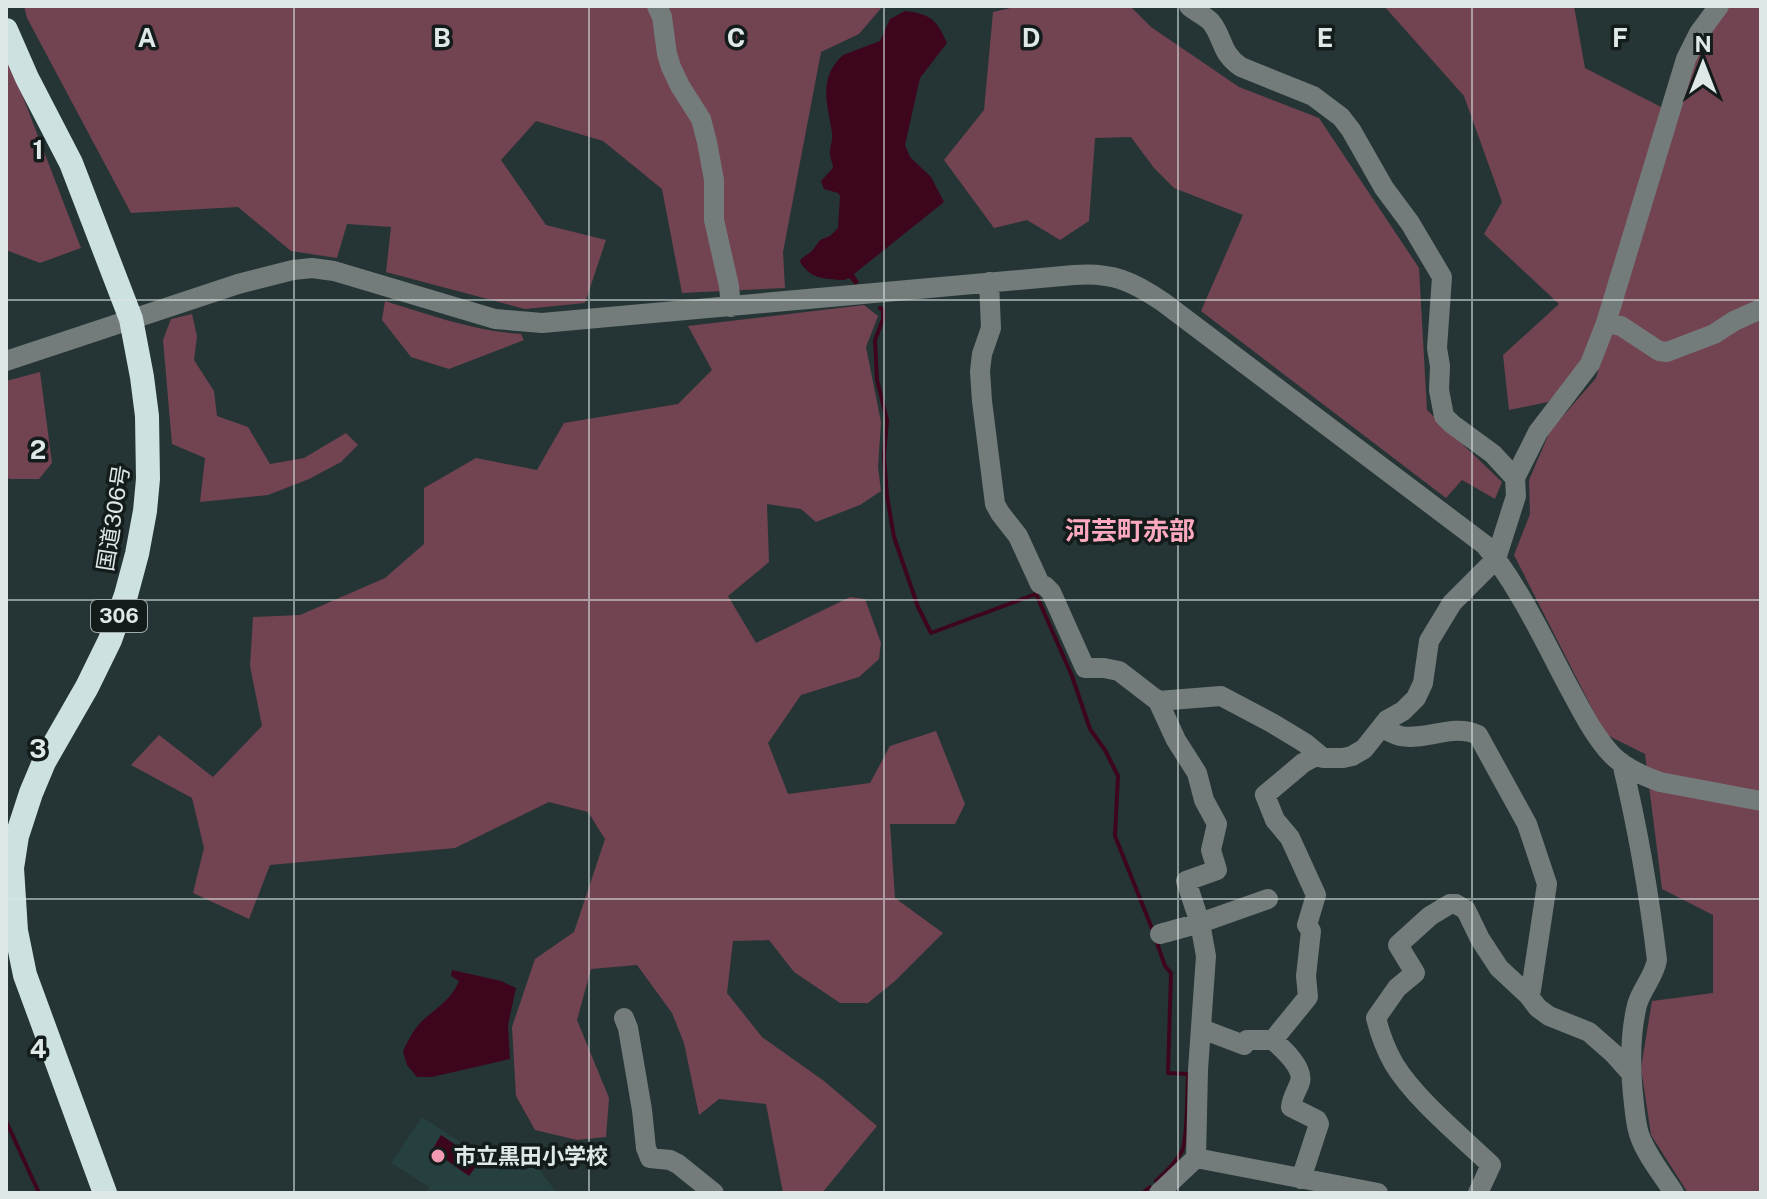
<svg xmlns="http://www.w3.org/2000/svg" width="1767" height="1199" font-family="'Public Sans','Noto Sans JP',sans-serif">
<rect width="100%" height="100%" fill="#253535"/>
<path fill="#263f3f" d="M 422,1117 L 489,1161 L 493,1153 L 517,1169 L 526,1158 L 536,1165 L 557,1193 L 426,1193 L 429,1187 L 391,1163 Z"/>
<path fill="#724350" d="M 24,6 L 883,6 L 859,34 L 821,52 L 783,252 L 785,288 L 682,293 L 662,189 L 603,141 L 536,121 L 501,160 L 546,225 L 606,240 L 585,303 L 525,309 L 386,272 L 391,227 L 347,224 L 337,258 L 291,251 L 238,207 L 131,213 L 27,18 Z
M 1019,6 L 1130,6 L 1151,27 L 1239,87 L 1319,118 L 1419,268 L 1427,410 L 1502,482 L 1495,499 L 1462,480 L 1446,498 L 1201,311 L 1243,215 L 1174,188 L 1154,168 L 1131,137 L 1095,138 L 1089,221 L 1060,240 L 1027,220 L 994,228 L 944,160 L 984,110 L 993,12 Z
M 1384,6 L 1574,6 L 1585,68 L 1663,108 L 1588,352 L 1570,378 L 1548,402 L 1509,410 L 1503,355 L 1559,304 L 1484,234 L 1502,202 L 1464,96 Z
M 1730,6 L 1761,6 L 1761,1193 L 1688,1193 L 1651,1135 L 1641,1068 L 1652,1001 L 1713,993 L 1713,915 L 1662,889 L 1645,754 L 1605,734 L 1514,555 L 1530,514 L 1529,480 L 1550,431 L 1596,378 L 1691,65 L 1710,30 Z
M 6,58 L 23,97 L 81,248 L 40,263 L 6,250 Z
M 385,301 C 430,315 474,331 521,334 L 524,340 L 449,369 L 411,357 L 382,320 Z
M 864,305 L 878,316 L 866,347 L 881,422 L 878,467 L 881,491 L 860,505 L 816,522 L 801,509 L 767,504 L 769,562 L 728,596 L 756,643 L 850,597 L 865,599 L 881,643 L 879,659 L 859,677 L 801,695 L 768,743 L 788,794 L 870,783 L 890,746 L 936,731 L 965,804 L 955,824 L 890,824 L 895,898 L 943,933 L 895,981 L 868,1003 L 840,1003 L 794,972 L 769,940 L 733,941 L 727,993 L 762,1037 L 824,1081 L 877,1126 L 822,1193 L 783,1193 L 766,1104 L 719,1099 L 699,1115 L 684,1043 L 672,1013 L 637,965 L 591,969 L 577,1020 L 609,1098 L 606,1137 L 577,1140 L 535,1130 L 516,1096 L 512,1027 L 535,959 L 574,932 L 605,839 L 588,812 L 549,802 L 455,848 L 270,865 L 249,919 L 193,893 L 204,848 L 192,798 L 131,765 L 159,735 L 213,777 L 262,726 L 250,666 L 253,617 L 300,615 L 385,578 L 424,544 L 424,488 L 476,458 L 537,470 L 564,423 L 678,404 L 712,370 L 688,326 Z
M 192,314 L 197,336 L 194,360 L 214,391 L 217,416 L 248,427 L 270,464 L 304,458 L 346,433 L 358,445 L 341,462 L 309,479 L 268,495 L 200,502 L 205,458 L 172,444 L 163,340 L 171,319 Z
M 40,372 L 52,463 L 39,479 L 10,479 L 6,477 L 6,381 Z"/>
<path fill="#3d061c" d="M 905,11 C 931,14 937,20 947,43 L 920,78 L 905,145 L 910,157 L 931,177 L 944,202 L 854,274 L 859,282 L 855,285 L 849,278 C 841,282 838,279 829,279 C 816,278 808,274 800,262 L 801,259 L 812,251 L 820,240 L 830,236 L 838,228 L 840,196 L 838,193 L 824,189 L 821,181 L 833,168 C 833,163 829,156 830,150 C 831,143 833,139 832,132 C 827,103 818,78 843,55 L 880,41 L 890,19 Z
M 452,970 L 501,981 L 516,988 L 508,1025 L 510,1059 L 432,1077 L 417,1077 L 407,1065 L 403,1051 C 408,1041 412,1032 420,1023 C 434,1009 451,1001 459,981 L 451,976 Z
M 441,1135 L 480,1161 L 469,1176 L 432,1150 Z"/>
<g fill="none" stroke-linecap="round" stroke-linejoin="round">
<path stroke="#3d061c" stroke-width="4" d="M 880,308 L 883,310 L 883,319 L 875,340 L 877,380 L 887,420 L 884,456 L 887,496 L 894,537 L 918,607 L 931,633 L 1036,594 L 1072,676 L 1090,729 L 1105,750 L 1118,776 L 1115,836 L 1153,931
M 1156,940 L 1165,966 L 1171,973 L 1168,1073 L 1188,1074 C 1187,1092 1188,1137 1182,1151 C 1177,1161 1164,1174 1156,1181
M 6,1121 L 39,1193
M 1143,1193 L 1150,1187"/>
<path stroke="#737b7b" stroke-width="20" d="M 657,6 L 662,17 L 667,54 L 671,67 L 680,86 L 701,119 L 707,142 L 714,180 L 714,220 L 729,286 L 731,307
M 1189,6 C 1195,12 1205,15 1211,22 C 1224,38 1220,53 1241,67 L 1313,96 L 1341,117 L 1351,130 L 1384,188 L 1410,223 L 1442,277 L 1437,348 L 1440,366 L 1439,390 L 1444,416 L 1452,424 L 1493,454 L 1515,478
M 989,282 L 991,328 L 982,354 L 980,371 L 982,401 L 995,504 L 1000,513 L 1018,536 L 1040,584 L 1045,586 L 1051,592 L 1085,668 L 1104,668 L 1119,671 L 1158,701 L 1176,740 L 1197,773 L 1204,800 L 1217,824 L 1211,850 L 1217,870 L 1186,881 L 1200,923 L 1206,956 L 1198,1070 L 1196,1158 L 1159,1193
M 1606,323 L 1621,326 L 1659,351 L 1667,352 L 1714,334 L 1734,321 L 1761,309
M 6,361 L 238,284 L 293,270 L 312,268 L 334,271 L 495,319 L 542,323 L 1074,275 C 1112,272 1132,281 1163,302 L 1485,545 C 1520,587 1546,645 1572,693 C 1584,715 1595,737 1612,755 C 1625,768 1643,776 1660,782 L 1761,801
M 1158,701 L 1221,696 L 1272,723 L 1305,743 L 1323,758 L 1343,758 L 1352,756 L 1364,749 L 1387,720 L 1403,711 L 1416,698 L 1423,683 L 1429,641 L 1452,603 L 1496,559 L 1516,496 L 1515,478 L 1538,432 L 1590,364 L 1606,323 L 1686,59 L 1699,33 L 1719,6
M 1382,728 C 1388,731 1394,734 1400,736 C 1426,741 1453,723 1478,735 L 1527,824 L 1547,884 L 1531,990 L 1528,995
M 1622,763 C 1638,829 1649,894 1657,960 C 1654,977 1642,988 1637,1005 C 1629,1038 1630,1070 1634,1104 C 1635,1114 1636,1124 1639,1134 C 1646,1155 1662,1174 1674,1193
M 1160,934 L 1200,923 L 1268,899
M 624,1018 L 628,1028 L 642,1110 L 646,1148 L 650,1158 L 670,1160 L 678,1164 L 714,1193
M 1202,1029 L 1244,1045 L 1247,1040 L 1273,1040 L 1308,997 L 1306,976 L 1311,931 L 1307,925 L 1316,895 L 1290,838 L 1275,820 L 1265,795 L 1303,763 L 1318,755
M 1273,1040 C 1283,1049 1304,1068 1300,1082 C 1297,1091 1292,1097 1291,1107 L 1317,1120 L 1319,1124 L 1301,1179
M 1196,1158 L 1378,1193
M 1478,1193 L 1491,1165 C 1461,1136 1416,1100 1394,1064 C 1386,1050 1380,1034 1376,1018 L 1397,988 L 1415,973 L 1398,945 L 1430,916 L 1450,904 L 1456,904 L 1466,910 L 1480,939 L 1499,968 L 1528,995 L 1538,1008 L 1549,1016 L 1589,1032 L 1614,1054 L 1631,1073"/>
<path stroke="#cde1e0" stroke-width="24" d="M 6,30 L 27,78 L 71,163 L 131,319 L 142,377 L 147,416 L 148,479 L 145,511 L 137,554 L 126,595 L 110,640 L 87,687 L 44,762 L 31,793 L 17,836 L 12,868 L 16,931 L 25,975 L 105,1193"/>
</g>
<path fill="none" stroke="#dee8e8" stroke-width="2" stroke-opacity="0.55" d="M 294,6 L 294,1193M 589,6 L 589,1193M 884,6 L 884,1193M 1178,6 L 1178,1193M 1472,6 L 1472,1193M 6,300 L 1761,300M 6,600 L 1761,600M 6,899 L 1761,899"/>
<circle fill="#f19ab1" stroke="#141b1b" stroke-width="3" cx="438" cy="1156" r="8"/>
<g text-anchor="middle" dominant-baseline="central" stroke-width="7" stroke-linejoin="round" paint-order="stroke">
<rect fill="#141b1b" stroke="#a1aaaa" stroke-width="2" x="91" y="600" width="56" height="32" rx="6"/>
<g font-size="20" font-weight="bold" fill="#dee8e8">
<text x="119" y="616">306</text>
</g>
<g font-size="22" fill="#dee8e8" stroke="#141b1b">
<text transform="translate(113 518) rotate(-81)">国道306号</text>
</g>
<g font-size="22" font-weight="bold" fill="#dee8e8" stroke="#141b1b" text-anchor="start">
<text x="454" y="1156">市立黒田小学校</text>
</g>
<g font-size="26" font-weight="bold" fill="#fdaac0" stroke="#141b1b">
<text x="1130" y="530">河芸町赤部</text>
</g>
</g>
<g font-size="26" text-anchor="middle" font-weight="bold" fill="#dee8e8" stroke="#141b1b" stroke-width="7" stroke-linejoin="round" paint-order="stroke">
<text x="147" y="47">A</text>
<text x="442" y="47">B</text>
<text x="736" y="47">C</text>
<text x="1031" y="47">D</text>
<text x="1325" y="47">E</text>
<text x="1620" y="47">F</text>
<text x="38" y="159">1</text>
<text x="38" y="459">2</text>
<text x="38" y="758">3</text>
<text x="38" y="1058">4</text>
</g>
<rect width="1767" height="1199" fill="none" stroke="#dee8e8" stroke-width="16"/>
<g transform="translate(1703 64)" stroke="#141b1b" stroke-width="6" paint-order="stroke">
<path d="M0-6L14 30L0 20L-14 30Z" fill="#dee8e8"/>
<text y="-12" font-size="22" font-weight="bold" text-anchor="middle" fill="#dee8e8">N</text>
</g>
</svg>
